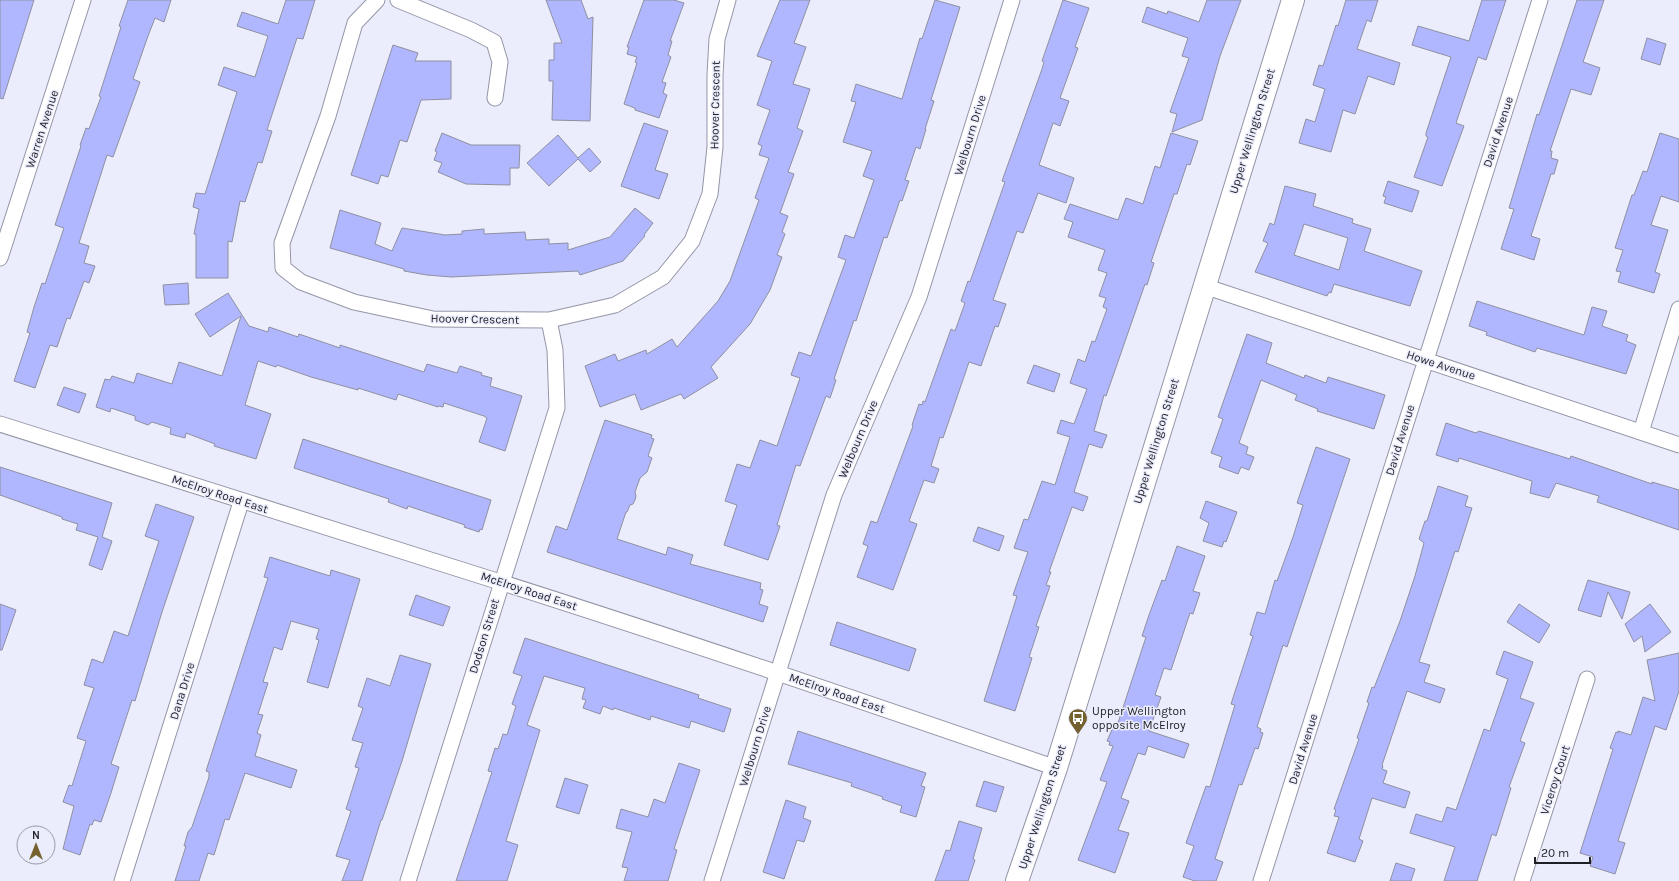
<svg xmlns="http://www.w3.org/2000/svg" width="1679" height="881" font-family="Karla,sans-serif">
<rect width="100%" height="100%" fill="#ebedfc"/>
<path fill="#b1b7fe" stroke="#8e90a1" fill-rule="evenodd" d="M 0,0 L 34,0 L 3,99 L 0,98 Z
M 128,0 L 171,0 L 164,22 L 155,18 L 148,36 L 133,79 L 140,82 L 113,157 L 107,155 L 79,243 L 89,246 L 84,263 L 95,266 L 89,283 L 84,281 L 70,319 L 67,318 L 57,347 L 50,345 L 35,388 L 14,381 L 30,333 L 27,332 L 34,307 L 42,283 L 45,284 L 64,228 L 55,225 L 81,146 L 80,145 L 86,128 L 89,129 L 101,97 L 99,96 L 121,27 L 119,26 Z
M 286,0 L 315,0 L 303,39 L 297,38 L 267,130 L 272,131 L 262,163 L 258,162 L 245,202 L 240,201 L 232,242 L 228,241 L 228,278 L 196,278 L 196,234 L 194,234 L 199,209 L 193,207 L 196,193 L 205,194 L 237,92 L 218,85 L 224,67 L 255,77 L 268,36 L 237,26 L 242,12 L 278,24 Z
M 546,0 L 581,0 L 588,19 L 593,17 L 590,121 L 552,120 L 553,81 L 549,81 L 549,60 L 554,60 L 554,43 L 562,43 Z
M 644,0 L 674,0 L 684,3 L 670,41 L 672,41 L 668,55 L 671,57 L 662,82 L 666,83 L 663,93 L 667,95 L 659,118 L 635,110 L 635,108 L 624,104 L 637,63 L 635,62 L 637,57 L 627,54 L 629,47 L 627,47 Z
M 780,0 L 810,0 L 794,43 L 806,47 L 793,84 L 810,89 L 797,128 L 803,131 L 788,172 L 794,174 L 780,213 L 788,216 L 782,232 L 785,234 L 777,255 L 782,257 L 770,290 L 750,324 L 711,367 L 718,378 L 684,399 L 681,394 L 641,410 L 635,394 L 600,407 L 585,366 L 615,354 L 618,361 L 646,350 L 647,354 L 672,339 L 677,347 L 718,301 L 730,281 L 759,200 L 755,198 L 769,158 L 759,155 L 762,146 L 758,144 L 770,110 L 757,105 L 772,61 L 757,56 Z
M 935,0 L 960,7 L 931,100 L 934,101 L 925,129 L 926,129 L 920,149 L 916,147 L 905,180 L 909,181 L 902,201 L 900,200 L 887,238 L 884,237 L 856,321 L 854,320 L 834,379 L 836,380 L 830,398 L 826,396 L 800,466 L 796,465 L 777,525 L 780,526 L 768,560 L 724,545 L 737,505 L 725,501 L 737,464 L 750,468 L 760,440 L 777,446 L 800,378 L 791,375 L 799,352 L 811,356 L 846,260 L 838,257 L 845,235 L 854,238 L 874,180 L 863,176 L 872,151 L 843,142 L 856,102 L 851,101 L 856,84 L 902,99 L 920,38 L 922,39 Z
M 1063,0 L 1089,8 L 1075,47 L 1078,48 L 1060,98 L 1069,101 L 1060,126 L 1053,123 L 1039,165 L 1074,178 L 1066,203 L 1038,193 L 1023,233 L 1017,231 L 993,300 L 1006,304 L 998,327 L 995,326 L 981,366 L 969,362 L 943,438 L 940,437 L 931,466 L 939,469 L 934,483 L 924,480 L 909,521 L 917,524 L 893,590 L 857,577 L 868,546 L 863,544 L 871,521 L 877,523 L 913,426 L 912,425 L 919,404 L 922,405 L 923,401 L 925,402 L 951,329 L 955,331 L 965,303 L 961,301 L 968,281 L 970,282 L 1005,182 L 1002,181 L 1042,69 L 1044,62 L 1042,61 Z
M 1207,0 L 1241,0 L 1220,56 L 1202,120 L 1172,132 L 1177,114 L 1170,112 L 1189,58 L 1182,56 L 1188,38 L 1142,22 L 1147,7 L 1167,14 L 1168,11 L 1199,22 Z
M 1346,0 L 1378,0 L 1371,22 L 1367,20 L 1357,49 L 1400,63 L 1394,85 L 1368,76 L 1355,114 L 1343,110 L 1331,152 L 1299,143 L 1306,119 L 1315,122 L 1325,89 L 1313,85 L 1319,65 L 1323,66 L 1336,25 L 1338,26 Z
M 1482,0 L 1506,0 L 1486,60 L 1478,57 L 1456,123 L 1464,126 L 1442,186 L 1414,177 L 1428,137 L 1426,136 L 1426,133 L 1451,57 L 1412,45 L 1418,26 L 1469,41 Z
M 1577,0 L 1604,0 L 1583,62 L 1600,68 L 1591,95 L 1571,89 L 1550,151 L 1552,151 L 1551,158 L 1558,160 L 1554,174 L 1551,174 L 1531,236 L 1540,239 L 1534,260 L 1501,249 L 1514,209 L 1509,208 L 1537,114 L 1539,115 Z
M 1647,38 L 1666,44 L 1660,65 L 1641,59 Z
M 393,45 L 418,53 L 415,61 L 451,61 L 451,99 L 421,100 L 407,142 L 400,140 L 388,177 L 381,175 L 378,184 L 351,175 Z
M 644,123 L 668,131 L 655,170 L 668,174 L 659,199 L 621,186 Z
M 442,133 L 471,145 L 520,145 L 519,168 L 510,168 L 510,185 L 466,184 L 438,172 L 442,163 L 434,160 L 437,152 L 435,151 Z
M 1171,133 L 1198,141 L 1190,165 L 1187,164 L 1177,194 L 1174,194 L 1151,262 L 1154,263 L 1147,285 L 1145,284 L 1106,396 L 1104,395 L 1094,431 L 1107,435 L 1102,448 L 1089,444 L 1085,457 L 1074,492 L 1088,497 L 1083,511 L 1072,507 L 1049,572 L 1051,572 L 1046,585 L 1050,586 L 1036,626 L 1039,627 L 1029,657 L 1032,658 L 1015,711 L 984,701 L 1017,596 L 1013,595 L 1028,552 L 1014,548 L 1024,519 L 1028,520 L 1042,481 L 1055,485 L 1070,437 L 1057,433 L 1061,420 L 1074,424 L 1087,389 L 1070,383 L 1078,359 L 1085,362 L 1092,341 L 1095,342 L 1107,309 L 1103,307 L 1106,298 L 1099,296 L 1107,273 L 1098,270 L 1105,250 L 1068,237 L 1073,222 L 1064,219 L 1070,204 L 1118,220 L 1126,198 L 1143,204 L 1155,166 L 1160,168 Z
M 1660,133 L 1679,139 L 1679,202 L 1661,196 L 1651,225 L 1668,230 L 1655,272 L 1660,274 L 1654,293 L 1618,282 L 1621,272 L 1616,271 L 1623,250 L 1615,248 L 1632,195 L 1634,195 L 1643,171 L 1647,172 Z
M 558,135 L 578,158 L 589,148 L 601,162 L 590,172 L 578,159 L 549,186 L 527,163 Z
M 1388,181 L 1419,191 L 1412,212 L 1384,203 L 1386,197 L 1383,196 Z
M 1285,186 L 1316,194 L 1313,206 L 1353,219 L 1352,223 L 1371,229 L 1364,251 L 1422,271 L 1410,306 L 1334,284 L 1331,293 L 1329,292 L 1327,296 L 1255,272 L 1268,243 L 1263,241 L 1270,223 L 1274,225 ZM 1304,224 L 1348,238 L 1339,270 L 1294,255 Z
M 635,208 L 653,223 L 644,235 L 645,236 L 623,261 L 580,275 L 578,271 L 451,277 L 427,275 L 404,271 L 404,269 L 330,248 L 340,210 L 381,223 L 375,244 L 392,251 L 402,228 L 445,235 L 462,234 L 462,231 L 484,229 L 484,234 L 525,232 L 526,240 L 549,239 L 549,244 L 568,243 L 568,250 L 610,237 Z
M 188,283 L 189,304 L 165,305 L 163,285 Z
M 228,293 L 249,326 L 268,332 L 269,327 L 298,337 L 299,334 L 340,348 L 340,345 L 424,372 L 427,364 L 457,373 L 460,366 L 482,373 L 481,375 L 492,378 L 490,386 L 522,396 L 505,451 L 479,442 L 487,418 L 484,416 L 444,403 L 443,407 L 439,406 L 438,407 L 398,394 L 396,400 L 358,388 L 358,390 L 311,377 L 277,365 L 276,367 L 258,361 L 245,405 L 271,414 L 256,459 L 214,446 L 215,444 L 186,433 L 185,438 L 170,434 L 171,428 L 152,422 L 148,425 L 135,420 L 135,416 L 111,408 L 110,412 L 96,407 L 105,379 L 110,380 L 112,376 L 134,383 L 137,373 L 172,384 L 179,362 L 222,376 L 241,316 L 210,337 L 195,314 Z
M 1477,301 L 1584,335 L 1592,307 L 1607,311 L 1602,326 L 1628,335 L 1626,341 L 1636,345 L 1626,374 L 1537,348 L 1535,352 L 1486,335 L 1487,332 L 1469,326 Z
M 1247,334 L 1272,343 L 1266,363 L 1304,378 L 1305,375 L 1326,383 L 1328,377 L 1385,395 L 1374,429 L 1317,411 L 1318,409 L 1295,400 L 1297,395 L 1261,380 L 1239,443 L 1248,447 L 1246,454 L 1254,457 L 1249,470 L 1241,467 L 1238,474 L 1219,467 L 1222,457 L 1211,453 L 1223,419 L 1218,417 Z
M 1034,365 L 1060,374 L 1054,392 L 1027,383 Z
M 64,387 L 86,394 L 79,413 L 57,405 Z
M 605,420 L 652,435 L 651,438 L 654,439 L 648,456 L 652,458 L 647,472 L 640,478 L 635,492 L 636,496 L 635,500 L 633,504 L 630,505 L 627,512 L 626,512 L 617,539 L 666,555 L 668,547 L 693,555 L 690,564 L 761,583 L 760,589 L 763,590 L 759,604 L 768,607 L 763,622 L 547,552 L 556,526 L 567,530 Z
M 1446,423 L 1476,433 L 1479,431 L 1570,459 L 1571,456 L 1652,484 L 1652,482 L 1679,490 L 1679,530 L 1597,502 L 1599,496 L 1556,483 L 1549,498 L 1530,493 L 1532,481 L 1459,458 L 1458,462 L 1436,455 Z
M 303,439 L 491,500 L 482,530 L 480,529 L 479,532 L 464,527 L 465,525 L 408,506 L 407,509 L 388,502 L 389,499 L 294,468 Z
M 1316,447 L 1350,459 L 1287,647 L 1283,645 L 1257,727 L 1261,729 L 1260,732 L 1263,733 L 1258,749 L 1255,748 L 1242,785 L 1239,784 L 1215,859 L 1223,862 L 1216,881 L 1195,881 L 1183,877 L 1194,846 L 1186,843 L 1206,786 L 1210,787 L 1224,741 L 1235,705 L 1231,704 L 1253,636 L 1250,635 L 1257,612 L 1265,614 L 1275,580 L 1277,581 L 1293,537 L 1303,505 L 1297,503 Z
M 0,467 L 112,503 L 102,537 L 112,541 L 102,570 L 89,565 L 98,537 L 76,530 L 78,524 L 62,519 L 62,517 L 0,495 Z
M 1438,486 L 1468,496 L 1465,506 L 1472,508 L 1458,552 L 1455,551 L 1444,585 L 1419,662 L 1430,665 L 1424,682 L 1445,689 L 1440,703 L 1407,691 L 1382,765 L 1383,766 L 1382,769 L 1387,771 L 1383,783 L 1410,792 L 1405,808 L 1372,798 L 1359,839 L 1363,841 L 1355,862 L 1327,853 L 1339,817 L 1334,816 L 1336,810 L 1334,809 L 1359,739 L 1357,738 L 1369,703 L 1367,702 L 1372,687 L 1374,688 L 1400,621 L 1415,576 L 1424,543 L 1419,539 L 1425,521 L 1427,521 Z
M 1206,501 L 1237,512 L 1226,542 L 1224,541 L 1222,547 L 1203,541 L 1209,523 L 1200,518 Z
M 156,504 L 194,517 L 162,612 L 135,701 L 132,700 L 111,764 L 119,767 L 111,793 L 101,822 L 94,820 L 92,825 L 90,824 L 80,855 L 63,849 L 74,806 L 63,802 L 69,785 L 72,786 L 86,741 L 77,738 L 94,688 L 84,685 L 92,659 L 103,663 L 114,631 L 128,636 L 159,541 L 145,536 Z
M 978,527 L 1004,536 L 999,551 L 973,541 Z
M 1177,546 L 1205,556 L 1193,591 L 1200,593 L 1193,614 L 1190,613 L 1171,670 L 1164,668 L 1155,695 L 1161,697 L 1149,731 L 1189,744 L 1184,758 L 1148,746 L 1145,755 L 1138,753 L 1121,798 L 1129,801 L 1118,830 L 1129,833 L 1115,873 L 1078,860 L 1107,782 L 1100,780 L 1113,746 L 1109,745 L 1110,742 L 1107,741 L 1114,725 L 1117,726 L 1146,637 L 1142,636 L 1149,615 L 1162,580 L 1165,581 Z
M 270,557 L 330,576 L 331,570 L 360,579 L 328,688 L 307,682 L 319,640 L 316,639 L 319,629 L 291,621 L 282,650 L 274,647 L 263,682 L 268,683 L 258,714 L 263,715 L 257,733 L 261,735 L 255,756 L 297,770 L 291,788 L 245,773 L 229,820 L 225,819 L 214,855 L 208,853 L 199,881 L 175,881 L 186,846 L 184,846 L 188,832 L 192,827 L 209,777 L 209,772 L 206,771 L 268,578 L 264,577 Z
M 1588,580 L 1630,592 L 1622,619 L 1608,592 L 1601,617 L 1578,610 Z
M 416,595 L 450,607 L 443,626 L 409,615 Z
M 0,604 L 16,610 L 2,650 L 0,650 Z
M 1519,604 L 1550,625 L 1539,643 L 1507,622 Z
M 1650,604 L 1671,632 L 1645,652 L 1642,636 L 1634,642 L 1625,624 Z
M 837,622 L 916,649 L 909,671 L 830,645 Z
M 525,638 L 699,695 L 698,698 L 731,709 L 724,732 L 691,721 L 689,728 L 651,716 L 650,720 L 614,708 L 613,710 L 603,706 L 600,714 L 583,708 L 586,700 L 582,699 L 585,688 L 544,676 L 527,725 L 540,730 L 506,841 L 518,845 L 507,881 L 456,881 L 492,772 L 488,771 L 495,748 L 498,749 L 503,734 L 507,735 L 516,706 L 512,704 L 522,676 L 513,673 Z
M 1504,651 L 1533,662 L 1520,698 L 1534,703 L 1520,741 L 1525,743 L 1509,787 L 1511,788 L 1496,836 L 1492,834 L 1477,881 L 1444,881 L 1455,847 L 1410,833 L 1416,814 L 1442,822 L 1447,807 L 1456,810 L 1484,729 L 1490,731 L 1508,679 L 1496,674 Z
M 1679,653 L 1679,691 L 1666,730 L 1655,726 L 1618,841 L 1625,843 L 1615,874 L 1590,866 L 1593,857 L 1580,853 L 1613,749 L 1610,748 L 1616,732 L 1618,733 L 1618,731 L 1631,735 L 1643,697 L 1655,701 L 1647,660 Z
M 400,655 L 431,664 L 402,761 L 382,820 L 381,820 L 362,881 L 342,881 L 350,860 L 336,856 L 351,811 L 346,809 L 359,768 L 355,767 L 363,743 L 352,740 L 363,708 L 358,706 L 367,678 L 390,686 Z
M 798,731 L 926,773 L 921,786 L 925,787 L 916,817 L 900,812 L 902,806 L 882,799 L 883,797 L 851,786 L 852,783 L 788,764 Z
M 679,763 L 700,770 L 674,849 L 677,850 L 668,881 L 624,881 L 628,868 L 622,867 L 632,832 L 616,828 L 621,809 L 648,817 L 654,799 L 665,803 Z
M 565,778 L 588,785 L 579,814 L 556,807 Z
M 984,781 L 1004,787 L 996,812 L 976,806 Z
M 786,800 L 806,807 L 803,818 L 811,821 L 804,842 L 797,840 L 784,879 L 763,872 Z
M 959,821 L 982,828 L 973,859 L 975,860 L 968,881 L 935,881 L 946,850 L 950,851 Z
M 1396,863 L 1415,869 L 1411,881 L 1390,881 Z"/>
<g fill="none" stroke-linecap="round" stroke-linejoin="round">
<defs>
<path id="street" d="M 377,0 L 355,23 L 328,116 L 282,243 L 283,268 L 301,282 L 354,302 L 433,319 L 549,320 L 615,305 L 663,277 L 692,241 L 710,194 L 715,147 L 715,75 L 717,39 L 728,0
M 398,0 L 471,30 L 494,42 L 500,62 L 495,98
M 0,258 L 83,0
M 1204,286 L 1679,445
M 0,424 C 166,477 333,529 500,582 C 686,641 871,704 1056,768
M 1641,432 L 1679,309
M 122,881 L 241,502
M 408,881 L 557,408 L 555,350 L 549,320
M 712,881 L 834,495 L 919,297 L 1012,0
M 1261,881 L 1540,0
M 1522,881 L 1587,679"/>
<path id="secondary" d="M 1017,881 L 1056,768 L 1293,0"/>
</defs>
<use href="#street" stroke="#9496a7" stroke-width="17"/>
<use href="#secondary" stroke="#9496a7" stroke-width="24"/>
<use href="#street" stroke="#fff" stroke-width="15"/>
<use href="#secondary" stroke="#fff" stroke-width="22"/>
</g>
<defs>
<symbol id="bus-pin" viewBox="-11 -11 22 30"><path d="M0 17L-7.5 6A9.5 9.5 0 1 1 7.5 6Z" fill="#756030" stroke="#ebedfc"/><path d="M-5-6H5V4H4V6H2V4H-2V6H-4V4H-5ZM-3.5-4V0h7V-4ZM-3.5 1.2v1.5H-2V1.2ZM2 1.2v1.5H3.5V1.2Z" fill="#fff"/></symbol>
</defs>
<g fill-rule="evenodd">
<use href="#bus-pin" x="1067" y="707" width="22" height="30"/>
</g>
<g text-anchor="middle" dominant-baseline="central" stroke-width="3" stroke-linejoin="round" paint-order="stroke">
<g font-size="12" fill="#1f2026" stroke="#ebedfc">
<text transform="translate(715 105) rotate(-89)">Hoover Crescent</text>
<text transform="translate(42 129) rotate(-72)">Warren Avenue</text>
<text transform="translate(1252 131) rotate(-73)">Upper Wellington Street</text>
<text transform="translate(1498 132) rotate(-72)">David Avenue</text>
<text transform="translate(970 135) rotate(-73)">Welbourn Drive</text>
<text transform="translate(475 319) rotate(1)">Hoover Crescent</text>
<text transform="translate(1441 365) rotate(18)">Howe Avenue</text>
<text transform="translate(858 439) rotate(-67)">Welbourn Drive</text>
<text transform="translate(1400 440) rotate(-73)">David Avenue</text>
<text transform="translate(1156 441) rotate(-73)">Upper Wellington Street</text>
<text transform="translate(220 494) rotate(18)">McElroy Road East</text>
<text transform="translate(529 591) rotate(18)">McElroy Road East</text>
<text transform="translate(484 636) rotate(-73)">Dodson Street</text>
<text transform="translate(182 691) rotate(-73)">Dana Drive</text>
<text transform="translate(837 693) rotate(19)">McElroy Road East</text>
<text transform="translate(755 746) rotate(-73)">Welbourn Drive</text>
<text transform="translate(1303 749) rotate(-73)">David Avenue</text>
<text transform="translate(1555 780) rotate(-72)">Viceroy Court</text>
<text transform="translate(1042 807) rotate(-72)">Upper Wellington Street</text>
</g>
<g font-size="12" fill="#1f2026" stroke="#ebedfc" text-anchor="start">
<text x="1092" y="711">Upper Wellington<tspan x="1092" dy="14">opposite McElroy</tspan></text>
</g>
</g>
<g transform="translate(36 845)"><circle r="19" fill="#ebedfc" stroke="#999ba6"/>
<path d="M0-3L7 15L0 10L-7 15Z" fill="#756030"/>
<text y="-6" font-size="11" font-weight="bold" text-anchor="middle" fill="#1f2026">N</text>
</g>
<path d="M1535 857v6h55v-6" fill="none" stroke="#1f2026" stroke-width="2"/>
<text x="1541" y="857" font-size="12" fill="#1f2026" stroke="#ebedfc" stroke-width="3" paint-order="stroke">20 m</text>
</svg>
